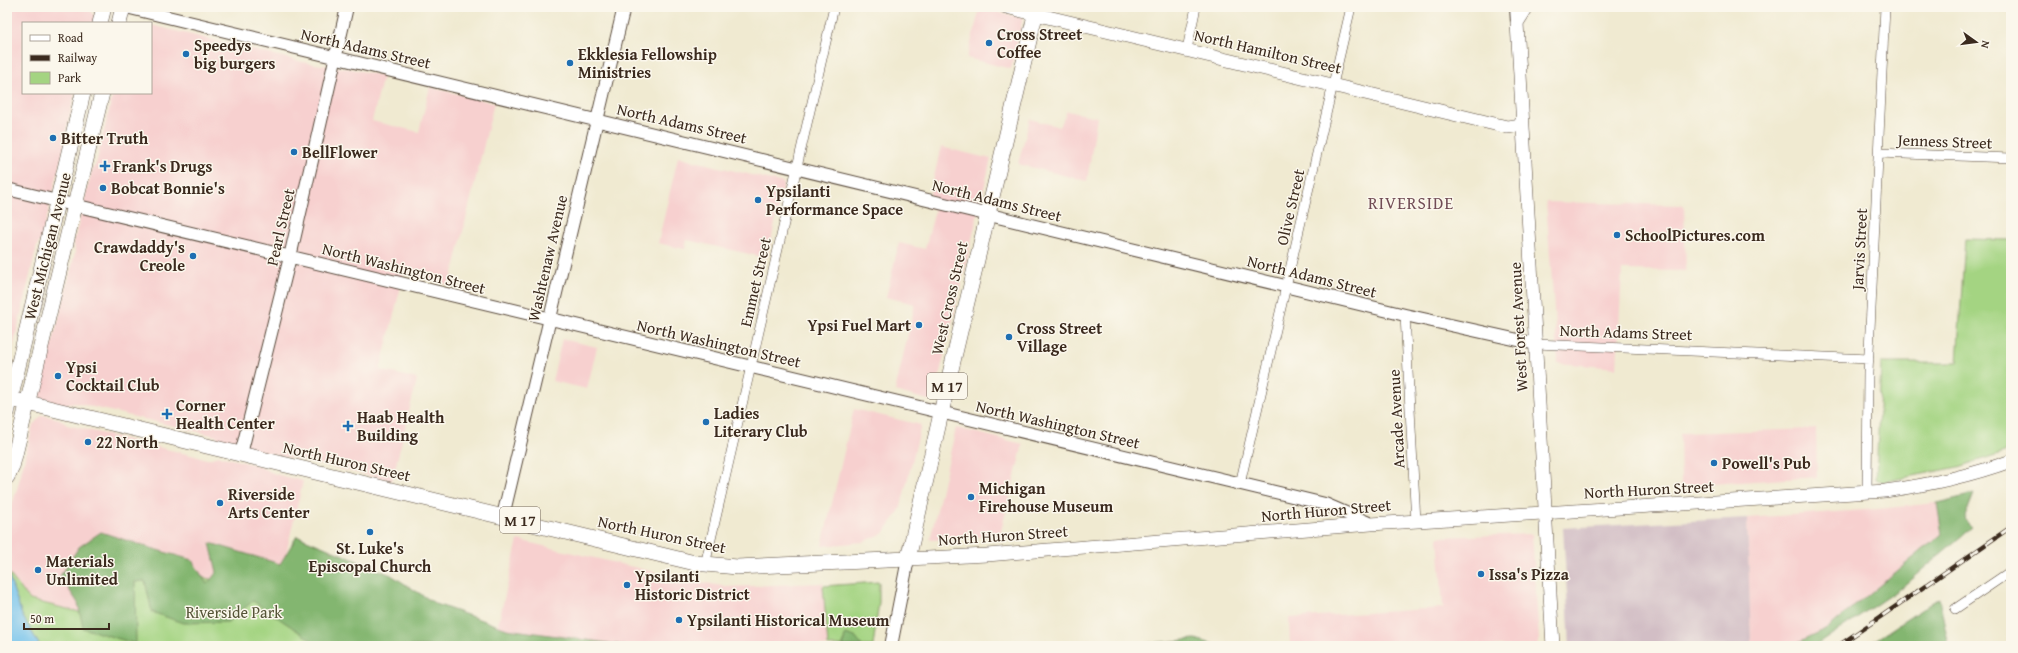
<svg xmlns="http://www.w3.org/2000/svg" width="2018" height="653" font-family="'Gentium Book Plus',serif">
<rect width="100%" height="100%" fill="#fbf7ec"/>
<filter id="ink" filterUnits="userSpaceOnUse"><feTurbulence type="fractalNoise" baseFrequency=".025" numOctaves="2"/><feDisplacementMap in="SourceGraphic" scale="8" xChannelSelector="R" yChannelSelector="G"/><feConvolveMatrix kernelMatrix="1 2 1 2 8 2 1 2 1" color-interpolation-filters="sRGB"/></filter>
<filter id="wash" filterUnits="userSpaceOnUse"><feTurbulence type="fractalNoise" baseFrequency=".012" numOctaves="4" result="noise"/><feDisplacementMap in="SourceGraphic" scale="16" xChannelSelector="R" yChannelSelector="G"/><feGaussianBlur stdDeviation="0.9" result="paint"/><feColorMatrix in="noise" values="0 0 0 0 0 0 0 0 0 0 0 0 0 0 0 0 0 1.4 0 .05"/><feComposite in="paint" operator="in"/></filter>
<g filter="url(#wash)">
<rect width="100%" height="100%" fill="#f0ead1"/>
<path fill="#f7d0cf" d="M 7,7 L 88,7 L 95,16 L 94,23 L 23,23 L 23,93 L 75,93 L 66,130 L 67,136 L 42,237 L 37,246 L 12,352 L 13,360 L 7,384 Z
M 980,8 L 1023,18 L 1011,69 L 967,58 Z
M 151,25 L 307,63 L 352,69 L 383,76 L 372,121 L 419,132 L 430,87 L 494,103 L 450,285 L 404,274 L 380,370 L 417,379 L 392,481 L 221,442 L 216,436 L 76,403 L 64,405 L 42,399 L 40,397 L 38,390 L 54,337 L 75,253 L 74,242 L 92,170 L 96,164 L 113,93 L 151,93 Z
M 1067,111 L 1097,117 L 1087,181 L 1018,164 L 1030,119 L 1060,127 Z
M 941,147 L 991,159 L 937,385 L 940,390 L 935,402 L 895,391 L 915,304 L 886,297 L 899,243 L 925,249 L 935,210 L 927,207 Z
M 678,157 L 784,183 L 767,258 L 687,240 L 685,249 L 658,243 Z
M 1546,202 L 1684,205 L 1686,271 L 1622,270 L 1617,368 L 1558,363 Z
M 562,339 L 597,347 L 587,389 L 552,381 Z
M 854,409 L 921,425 L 900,510 L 884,533 L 863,542 L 822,546 Z
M 42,415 L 60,419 L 67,425 L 207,459 L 219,456 L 256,465 L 275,474 L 303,481 L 277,592 L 219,582 L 122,622 L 30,600 L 7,571 L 7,518 L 16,493 L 33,425 Z
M 956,428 L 1023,444 L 1000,535 L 930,540 Z
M 1816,429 L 1817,477 L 1681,486 L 1680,433 Z
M 1937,503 L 1942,534 L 1828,628 L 1790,646 L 1751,646 L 1747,518 L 1878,509 Z
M 1532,534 L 1539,638 L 1537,646 L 1290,646 L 1289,618 L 1443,608 L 1438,537 Z
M 518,540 L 680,578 L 727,587 L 823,583 L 828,646 L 555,646 L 496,633 Z"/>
<path fill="#d2bec5" d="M 1747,518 L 1751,646 L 1570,646 L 1563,528 Z"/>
<path fill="#a4d482" stroke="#707f50" d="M 1965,239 L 2011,240 L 2011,450 L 1958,467 L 1883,482 L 1876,479 L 1881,363 L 1957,363 Z
M 7,571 L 30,600 L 121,622 L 133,576 L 189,575 L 554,646 L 40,646 L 22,615 Z
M 879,582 L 879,602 L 873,646 L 828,646 L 823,586 Z"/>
<path fill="#83b670" stroke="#5f7047" d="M 1974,494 L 1964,519 L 1972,527 L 1902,587 L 1815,646 L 1790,646 L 1828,628 L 1942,534 L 1937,503 Z
M 101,532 L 150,548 L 192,560 L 207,584 L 217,572 L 210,543 L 280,564 L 297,536 L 391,575 L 436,604 L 507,629 L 629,646 L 320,646 L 253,601 L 228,622 L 183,623 L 152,612 L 145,581 L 135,582 L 136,644 L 83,628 L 78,603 L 60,576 L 79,547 Z
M 1939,598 L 1949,646 L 1866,646 Z
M 845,634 L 855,637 L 862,646 L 843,646 Z
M 1195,639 L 1220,646 L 1119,646 Z"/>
<path fill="#71c1ec" stroke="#567685" d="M 7,571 L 22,615 L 40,646 L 7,646 Z"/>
</g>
<g filter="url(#ink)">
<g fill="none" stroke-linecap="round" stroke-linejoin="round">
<defs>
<path id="minor" d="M 1187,49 L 1196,7
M 1878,153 L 2011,158
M 1405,315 L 1416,522
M 1536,344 L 1869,359
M 1240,484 L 1351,7
M 1867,493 L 1868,373 L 1885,7
M 705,565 L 834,7
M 1955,609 L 2011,571"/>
<path id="tertiary" d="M 126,7 L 1405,315 L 1536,344
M 1516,7 L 1517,23
M 7,189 L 1325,504 L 1371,524
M 241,454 L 290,257 L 347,7
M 503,516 L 624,7
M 891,646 L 908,559"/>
<path id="secondary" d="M 1006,7 L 1507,127 L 1522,125
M 1527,7 L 1517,23 L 1553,646
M 908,559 L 987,555 L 1371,524 L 1885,491 C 1928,485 1970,476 2011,461"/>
<path id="primary" d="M 100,23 L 104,7
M 119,23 L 123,7
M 7,398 L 695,563 L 737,567 L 908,559 L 949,378 L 1037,7
M 7,413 L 83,93
M 7,477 L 12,467 L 102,93"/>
</defs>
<use href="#minor" stroke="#564739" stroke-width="10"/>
<use href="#tertiary" stroke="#564739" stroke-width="14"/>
<use href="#secondary" stroke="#564739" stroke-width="14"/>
<use href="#primary" stroke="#564739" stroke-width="16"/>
<use href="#minor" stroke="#fff" stroke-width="9"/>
<use href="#tertiary" stroke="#fff" stroke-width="12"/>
<use href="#secondary" stroke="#fff" stroke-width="13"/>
<use href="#primary" stroke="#fff" stroke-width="15"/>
<defs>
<path id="rail" d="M 1838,646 L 2011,527"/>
</defs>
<use href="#rail" stroke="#3b2a1e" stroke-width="4.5"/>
<use href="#rail" stroke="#fbf7ec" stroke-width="3" stroke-dasharray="9" stroke-linecap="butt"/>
</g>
</g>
<g fill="#1f6fb2" stroke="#fbf7ec" stroke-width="1.5">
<circle cx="989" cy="43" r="4"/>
<circle cx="186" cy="54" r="4"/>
<circle cx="570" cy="63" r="4"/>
<circle cx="53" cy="138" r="4"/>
<circle cx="294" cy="152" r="4"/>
<path d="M103 160h4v4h4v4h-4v4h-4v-4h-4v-4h4z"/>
<circle cx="103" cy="188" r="4"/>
<circle cx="758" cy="200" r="4"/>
<circle cx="1617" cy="235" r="4"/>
<circle cx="193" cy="256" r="4"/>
<circle cx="919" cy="325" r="4"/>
<circle cx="1009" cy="337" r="4"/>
<circle cx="58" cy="376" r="4"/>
<path d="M165 408h4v4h4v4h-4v4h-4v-4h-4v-4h4z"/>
<circle cx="706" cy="422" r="4"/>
<path d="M346 420h4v4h4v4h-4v4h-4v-4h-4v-4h4z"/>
<circle cx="88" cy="442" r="4"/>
<circle cx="1714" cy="463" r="4"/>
<circle cx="971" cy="497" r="4"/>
<circle cx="220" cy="503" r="4"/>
<circle cx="370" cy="532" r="4"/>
<circle cx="38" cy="570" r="4"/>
<circle cx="1481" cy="574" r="4"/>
<circle cx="627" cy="585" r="4"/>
<circle cx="679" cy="620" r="4"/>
</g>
<g text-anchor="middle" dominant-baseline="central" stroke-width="3" stroke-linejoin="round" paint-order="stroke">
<g fill="#fbf7ec" stroke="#75685c" stroke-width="1">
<rect x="927" y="373" width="40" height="26" rx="3"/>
<rect x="500" y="507" width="40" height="26" rx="3"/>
</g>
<g font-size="15" font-weight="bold" fill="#3b2a1e">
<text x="947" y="386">M 17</text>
<text x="520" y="520">M 17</text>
</g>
<g font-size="16" font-weight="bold" fill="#3b2a1e" stroke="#fbf7ec" text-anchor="start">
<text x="997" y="34">Cross Street<tspan x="997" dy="18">Coffee</tspan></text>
<text x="194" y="45">Speedys<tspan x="194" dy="18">big burgers</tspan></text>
<text x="578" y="54">Ekklesia Fellowship<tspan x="578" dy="18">Ministries</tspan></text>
<text x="61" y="138">Bitter Truth</text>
<text x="302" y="152">BellFlower</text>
<text x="113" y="166">Frank's Drugs</text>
<text x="111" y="188">Bobcat Bonnie's</text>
<text x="766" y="191">Ypsilanti<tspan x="766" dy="18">Performance Space</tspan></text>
<text x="1625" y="235">SchoolPictures.com</text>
<text x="185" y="247" text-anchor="end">Crawdaddy's<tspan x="185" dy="18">Creole</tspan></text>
<text x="911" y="325" text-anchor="end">Ypsi Fuel Mart</text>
<text x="1017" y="328">Cross Street<tspan x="1017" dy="18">Village</tspan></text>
<text x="66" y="367">Ypsi<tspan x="66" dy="18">Cocktail Club</tspan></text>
<text x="176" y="405">Corner<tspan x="176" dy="18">Health Center</tspan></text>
<text x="714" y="413">Ladies<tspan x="714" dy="18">Literary Club</tspan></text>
<text x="357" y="417">Haab Health<tspan x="357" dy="18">Building</tspan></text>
<text x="96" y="442">22 North</text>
<text x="1722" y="463">Powell's Pub</text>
<text x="979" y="488">Michigan<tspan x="979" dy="18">Firehouse Museum</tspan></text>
<text x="228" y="494">Riverside<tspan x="228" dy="18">Arts Center</tspan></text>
<text x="370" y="548" text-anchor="middle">St. Luke's<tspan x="370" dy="18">Episcopal Church</tspan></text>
<text x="46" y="561">Materials<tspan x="46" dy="18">Unlimited</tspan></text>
<text x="1489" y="574">Issa's Pizza</text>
<text x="635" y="576">Ypsilanti<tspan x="635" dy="18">Historic District</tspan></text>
<text x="687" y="620">Ypsilanti Historical Museum</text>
</g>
<g font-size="16" fill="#3b2a1e" stroke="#fbf7ec">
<text transform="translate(366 48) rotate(13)">North Adams Street</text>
<text transform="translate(1268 51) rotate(13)">North Hamilton Street</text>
<text transform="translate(682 123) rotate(13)">North Adams Street</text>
<text transform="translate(1945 141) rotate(2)">Jenness Street</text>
<text transform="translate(997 200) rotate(14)">North Adams Street</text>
<text transform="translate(1290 207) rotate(-77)">Olive Street</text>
<text transform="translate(280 227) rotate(-77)">Pearl Street</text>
<text transform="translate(47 246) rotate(-76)">West Michigan Avenue</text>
<text transform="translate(1859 249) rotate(-87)">Jarvis Street</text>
<text transform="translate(547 258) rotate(-77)">Washtenaw Avenue</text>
<text transform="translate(404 268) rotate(14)">North Washington Street</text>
<text transform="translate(1312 276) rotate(14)">North Adams Street</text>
<text transform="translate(755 282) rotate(-77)">Emmet Street</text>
<text transform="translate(949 298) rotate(-77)">West Cross Street</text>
<text transform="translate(1518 327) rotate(-93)">West Forest Avenue</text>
<text transform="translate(1626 332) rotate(2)">North Adams Street</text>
<text transform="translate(719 343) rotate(13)">North Washington Street</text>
<text transform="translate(1396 419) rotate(-93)">Arcade Avenue</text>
<text transform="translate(1058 424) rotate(13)">North Washington Street</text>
<text transform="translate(347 461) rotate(13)">North Huron Street</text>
<text transform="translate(1649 489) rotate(-3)">North Huron Street</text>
<text transform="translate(1326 510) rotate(-5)">North Huron Street</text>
<text transform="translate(662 534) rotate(12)">North Huron Street</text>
<text transform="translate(1003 535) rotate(-4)">North Huron Street</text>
</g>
<g font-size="16" fill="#555437" stroke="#fbf7ec">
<text x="234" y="612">Riverside Park</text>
</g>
<g font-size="17" letter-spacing="1" fill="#714c55" stroke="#fbf7ec">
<text x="1411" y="202">RIVERSIDE</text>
</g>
</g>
<rect width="2018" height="653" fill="none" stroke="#fbf7ec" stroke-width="24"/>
<rect x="22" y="22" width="130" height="72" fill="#fbf7ec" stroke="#aea59a"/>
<rect x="30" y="35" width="20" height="6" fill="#ffffff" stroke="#aea59a"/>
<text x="58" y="42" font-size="12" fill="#3b2a1e">Road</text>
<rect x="30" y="55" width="20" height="6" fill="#3b2a1e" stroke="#aea59a"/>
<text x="58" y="62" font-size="12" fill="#3b2a1e">Railway</text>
<rect x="30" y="72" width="20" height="12" fill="#a4d482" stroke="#aea59a"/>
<text x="58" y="82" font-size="12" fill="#3b2a1e">Park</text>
<g transform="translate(1976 42) rotate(104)" stroke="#fbf7ec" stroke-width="3" paint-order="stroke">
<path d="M0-3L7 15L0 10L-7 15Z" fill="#3b2a1e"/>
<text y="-6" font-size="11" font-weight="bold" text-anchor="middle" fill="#3b2a1e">N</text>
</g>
<path d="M24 623v6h85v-6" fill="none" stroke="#3b2a1e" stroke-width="2"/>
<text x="30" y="623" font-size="12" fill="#3b2a1e" stroke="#fbf7ec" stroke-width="3" paint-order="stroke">50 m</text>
</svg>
